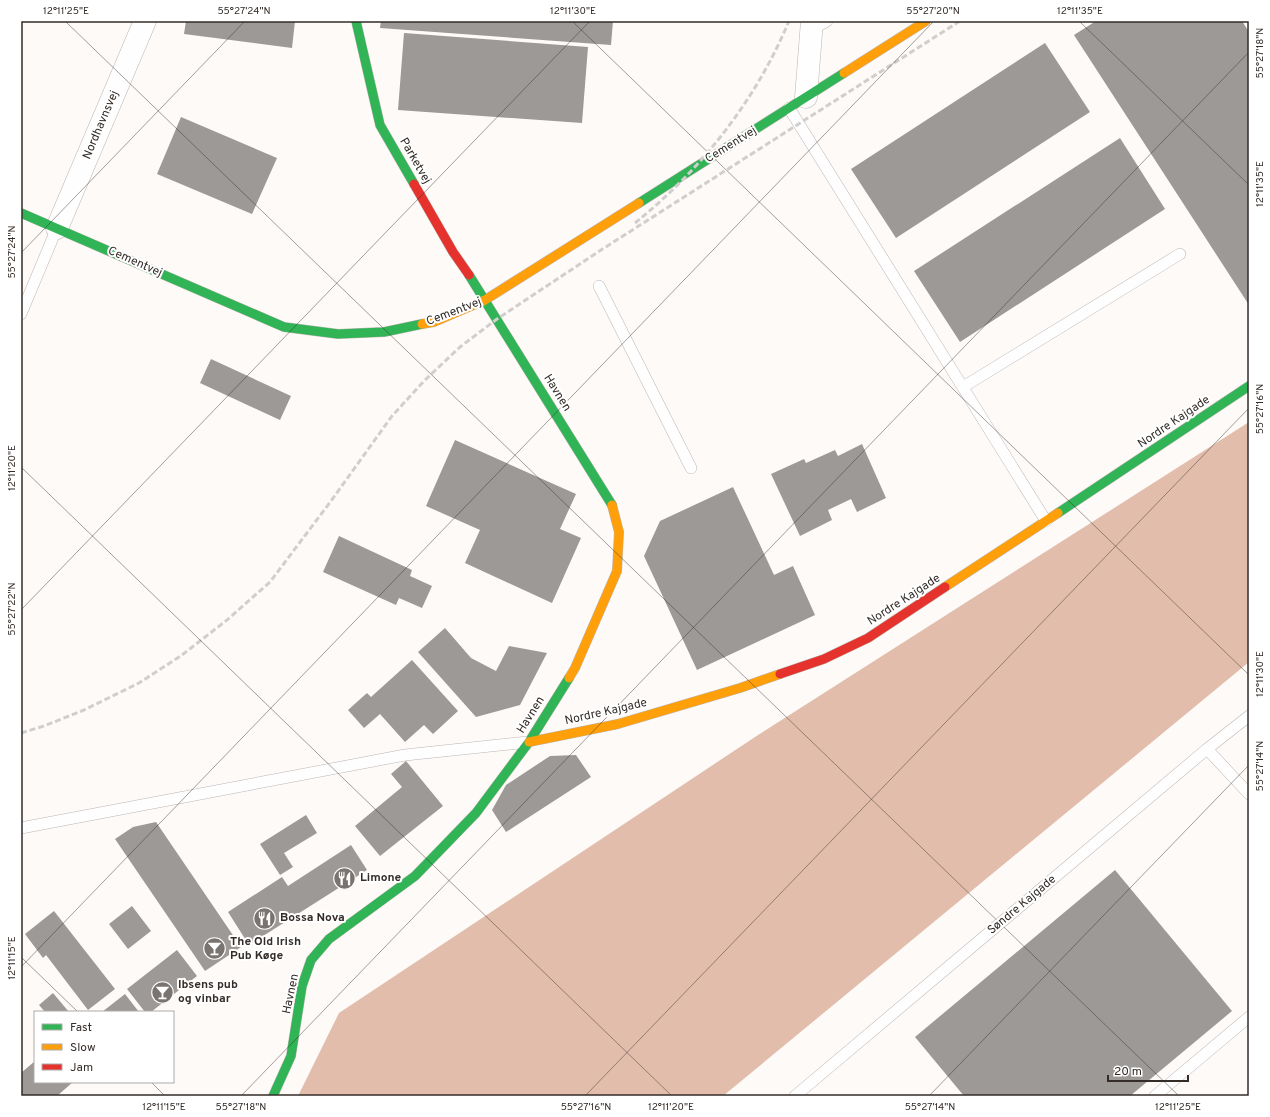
<svg xmlns="http://www.w3.org/2000/svg" width="1270" height="1117" font-family="Overpass,sans-serif">
<rect width="100%" height="100%" fill="#fdfaf8"/>
<path fill="#e2bdab" d="M 1249,422 L 1249,662 L 723,1096 L 298,1096 L 339,1013 L 755,737 Z"/>
<path fill="#9d9996" d="M 186,21 L 295,21 L 292,48 L 184,34 Z
M 381,21 L 613,21 L 611,45 L 380,28 Z
M 1096,21 L 1242,21 L 1249,32 L 1249,305 L 1074,35 Z
M 404,33 L 588,47 L 582,123 L 398,110 Z
M 1045,43 L 1090,112 L 896,238 L 851,169 Z
M 181,117 L 277,158 L 252,214 L 157,174 Z
M 1120,138 L 1165,209 L 960,342 L 914,271 Z
M 211,359 L 291,396 L 280,420 L 200,383 Z
M 455,440 L 576,494 L 560,529 L 581,538 L 552,603 L 465,563 L 480,530 L 426,506 Z
M 862,444 L 886,498 L 857,512 L 851,499 L 828,510 L 832,520 L 800,536 L 771,474 L 804,459 L 806,463 L 835,450 L 838,456 Z
M 733,487 L 774,575 L 793,566 L 815,615 L 697,670 L 644,556 L 660,521 Z
M 339,536 L 412,570 L 410,576 L 432,586 L 422,608 L 399,598 L 396,605 L 323,572 Z
M 445,628 L 471,658 L 496,671 L 509,646 L 547,653 L 520,705 L 476,717 L 418,652 Z
M 412,660 L 458,711 L 433,734 L 424,725 L 405,742 L 380,714 L 364,728 L 348,710 L 367,693 L 371,697 Z
M 576,755 L 591,777 L 506,832 L 492,810 L 506,785 L 550,756 Z
M 406,761 L 443,806 L 380,856 L 355,826 L 402,787 L 391,774 Z
M 306,815 L 317,833 L 284,853 L 293,867 L 280,875 L 260,844 Z
M 156,822 L 241,947 L 205,971 L 115,839 L 133,827 Z
M 351,845 L 367,870 L 249,945 L 228,912 L 282,877 L 288,886 Z
M 1115,870 L 1232,1011 L 1130,1096 L 964,1096 L 915,1037 Z
M 132,906 L 151,931 L 128,949 L 109,924 Z
M 54,911 L 115,989 L 88,1010 L 46,955 L 43,958 L 25,934 Z
M 177,950 L 197,976 L 151,1012 L 145,1012 L 127,989 Z
M 53,993 L 69,1012 L 45,1012 L 39,1005 Z
M 125,994 L 139,1012 L 102,1012 Z
M 35,1061 L 35,1082 L 73,1082 L 57,1096 L 21,1096 L 21,1073 Z"/>
<g fill="none" stroke-linecap="round" stroke-linejoin="round">
<defs>
<path id="lane" d="M 811,30 L 827,21
M 789,108 L 1046,521
M 599,286 L 691,468
M 21,314 L 57,228
M 963,387 L 1180,254
M 1207,749 L 1249,794
M 21,828 L 405,755 L 528,742
M 795,1096 L 1207,749 L 1249,716
M 1155,1096 L 1249,1017"/>
<path id="street" d="M 806,97 L 812,21
M 57,228 L 145,21"/>
<path id="fast" d="M 356,21 L 380,125 L 414,184
M 639,203 L 844,73
M 21,213 L 284,327 L 338,334 L 384,332 L 422,324
M 469,275 L 612,505
M 1058,513 L 1249,386
M 273,1096 L 291,1056 L 302,986 L 311,960 L 329,939 L 415,876 L 476,813 L 529,742 L 569,678"/>
<path id="slow" d="M 844,73 L 926,21
M 422,324 L 434,322 L 485,300 L 639,203
M 945,587 L 1058,513
M 569,678 L 575,668 L 617,571 L 619,532 L 612,505
M 529,742 L 618,724 L 740,688 L 780,674"/>
<path id="jam" d="M 414,184 L 453,252 L 469,275
M 780,674 L 824,659 L 868,638 L 945,587"/>
</defs>
<use href="#lane" stroke="#bbb6b4" stroke-width="12"/>
<use href="#street" stroke="#bbb6b4" stroke-width="23"/>
<use href="#fast" stroke="#bbb6b4" stroke-width="10"/>
<use href="#slow" stroke="#bbb6b4" stroke-width="10"/>
<use href="#jam" stroke="#bbb6b4" stroke-width="10"/>
<use href="#lane" stroke="#fffefe" stroke-width="11"/>
<use href="#street" stroke="#fffefe" stroke-width="22"/>
<use href="#fast" stroke="#30b455" stroke-width="9"/>
<use href="#slow" stroke="#ff9f0a" stroke-width="9"/>
<use href="#jam" stroke="#e5322d" stroke-width="9"/>
<path stroke="#d0cfce" stroke-width="3" stroke-dasharray="6 3" stroke-linecap="butt" d="M 635,223 C 702,169 756,100 789,21
M 21,733 L 44,726 L 84,710 L 139,683 L 182,655 L 227,620 L 270,582 L 331,501 L 392,416 L 425,380 L 460,347 L 497,319 L 601,250 L 960,21"/>
</g>
<path fill="none" stroke="#332c28" stroke-width="1" stroke-opacity="0.45" d="M 65,21 L 1179,1096M 572,21 L 1249,675M 1079,21 L 1249,185M 21,253 L 245,21M 21,467 L 672,1096M 21,610 L 590,21M 21,957 L 78,1012M 21,967 L 934,21M 151,1082 L 165,1096M 241,1096 L 1249,52M 585,1096 L 1249,408M 929,1096 L 1249,765"/>
<defs>
<symbol id="restaurant-disc" viewBox="-11 -11 22 22"><circle r="9.5" fill="#7a7471" stroke="#fff"/><path d="M-5-6h1v4h1v-4h1v4h1v-4h1v5L-1.5 .5V6h-2V.5L-5-1ZM5-6V6H3V1.5H1.5Q1.5-4 5-6Z" fill="#fff"/></symbol>
<symbol id="bar-disc" viewBox="-11 -11 22 22"><circle r="9.5" fill="#7a7471" stroke="#fff"/><path d="M-6-5H6L.8 .8V4.5H3.5V6h-7V4.5H-.8V.8Z" fill="#fff"/></symbol>
</defs>
<g fill-rule="evenodd">
<use href="#restaurant-disc" x="332" y="866" width="25" height="25"/>
<use href="#restaurant-disc" x="252" y="906" width="25" height="25"/>
<use href="#bar-disc" x="202" y="936" width="25" height="25"/>
<use href="#bar-disc" x="150" y="980" width="25" height="25"/>
</g>
<g text-anchor="middle" dominant-baseline="central" stroke-width="4" stroke-linejoin="round" paint-order="stroke">
<g font-size="12" fill="#332c28" stroke="#fff">
<text transform="translate(101 125) rotate(-67)">Nordhavnsvej</text>
<text transform="translate(731 145) rotate(-32)">Cementvej</text>
<text transform="translate(415 161) rotate(60)">Parketvej</text>
<text transform="translate(135 262) rotate(24)">Cementvej</text>
<text transform="translate(454 312) rotate(-21)">Cementvej</text>
<text transform="translate(557 393) rotate(58)">Havnen</text>
<text transform="translate(1174 422) rotate(-34)">Nordre Kajgade</text>
<text transform="translate(904 600) rotate(-33)">Nordre Kajgade</text>
<text transform="translate(606 712) rotate(-13)">Nordre Kajgade</text>
<text transform="translate(531 715) rotate(-58)">Havnen</text>
<text transform="translate(1022 905) rotate(-40)">Søndre Kajgade</text>
<text transform="translate(291 994) rotate(-78)">Havnen</text>
</g>
<g font-size="12" font-weight="bold" fill="#332c28" stroke="#fff" text-anchor="start">
<text x="360" y="878">Limone</text>
<text x="280" y="918">Bossa Nova</text>
<text x="230" y="942">The Old Irish<tspan x="230" dy="14">Pub Køge</tspan></text>
<text x="178" y="985">Ibsens pub<tspan x="178" dy="14">og vinbar</tspan></text>
</g>
</g>
<rect width="1270" height="1117" fill="none" stroke="#ffffff" stroke-width="44"/>
<rect x="34" y="1011" width="140" height="72" fill="#ffffff" stroke="#adaba9"/>
<rect x="42" y="1024" width="20" height="6" fill="#30b455" stroke="#adaba9"/>
<text x="70" y="1031" font-size="12" fill="#332c28">Fast</text>
<rect x="42" y="1044" width="20" height="6" fill="#ff9f0a" stroke="#adaba9"/>
<text x="70" y="1051" font-size="12" fill="#332c28">Slow</text>
<rect x="42" y="1064" width="20" height="6" fill="#e5322d" stroke="#adaba9"/>
<text x="70" y="1071" font-size="12" fill="#332c28">Jam</text>
<path d="M1108 1075v6h80v-6" fill="none" stroke="#332c28" stroke-width="2"/>
<text x="1114" y="1075" font-size="12" fill="#332c28" stroke="#ffffff" stroke-width="3" paint-order="stroke">20 m</text>
<rect x="22" y="22" width="1226" height="1073" fill="none" stroke="#332c28" stroke-width="1.5"/>
<g font-size="10" text-anchor="middle" fill="#332c28">
<text x="66" y="14">12°11'25"E</text>
<text x="244" y="14">55°27'24"N</text>
<text x="573" y="14">12°11'30"E</text>
<text x="933" y="14">55°27'20"N</text>
<text x="1080" y="14">12°11'35"E</text>
<text transform="translate(1259 53) rotate(-90)" y="4">55°27'18"N</text>
<text transform="translate(1259 184) rotate(-90)" y="4">12°11'35"E</text>
<text transform="translate(11 252) rotate(-90)" y="4">55°27'24"N</text>
<text transform="translate(1259 409) rotate(-90)" y="4">55°27'16"N</text>
<text transform="translate(11 468) rotate(-90)" y="4">12°11'20"E</text>
<text transform="translate(11 609) rotate(-90)" y="4">55°27'22"N</text>
<text transform="translate(1259 674) rotate(-90)" y="4">12°11'30"E</text>
<text transform="translate(1259 766) rotate(-90)" y="4">55°27'14"N</text>
<text transform="translate(11 958) rotate(-90)" y="4">12°11'15"E</text>
<text x="164" y="1110">12°11'15"E</text>
<text x="241" y="1110">55°27'18"N</text>
<text x="586" y="1110">55°27'16"N</text>
<text x="671" y="1110">12°11'20"E</text>
<text x="930" y="1110">55°27'14"N</text>
<text x="1178" y="1110">12°11'25"E</text>
</g>
</svg>
